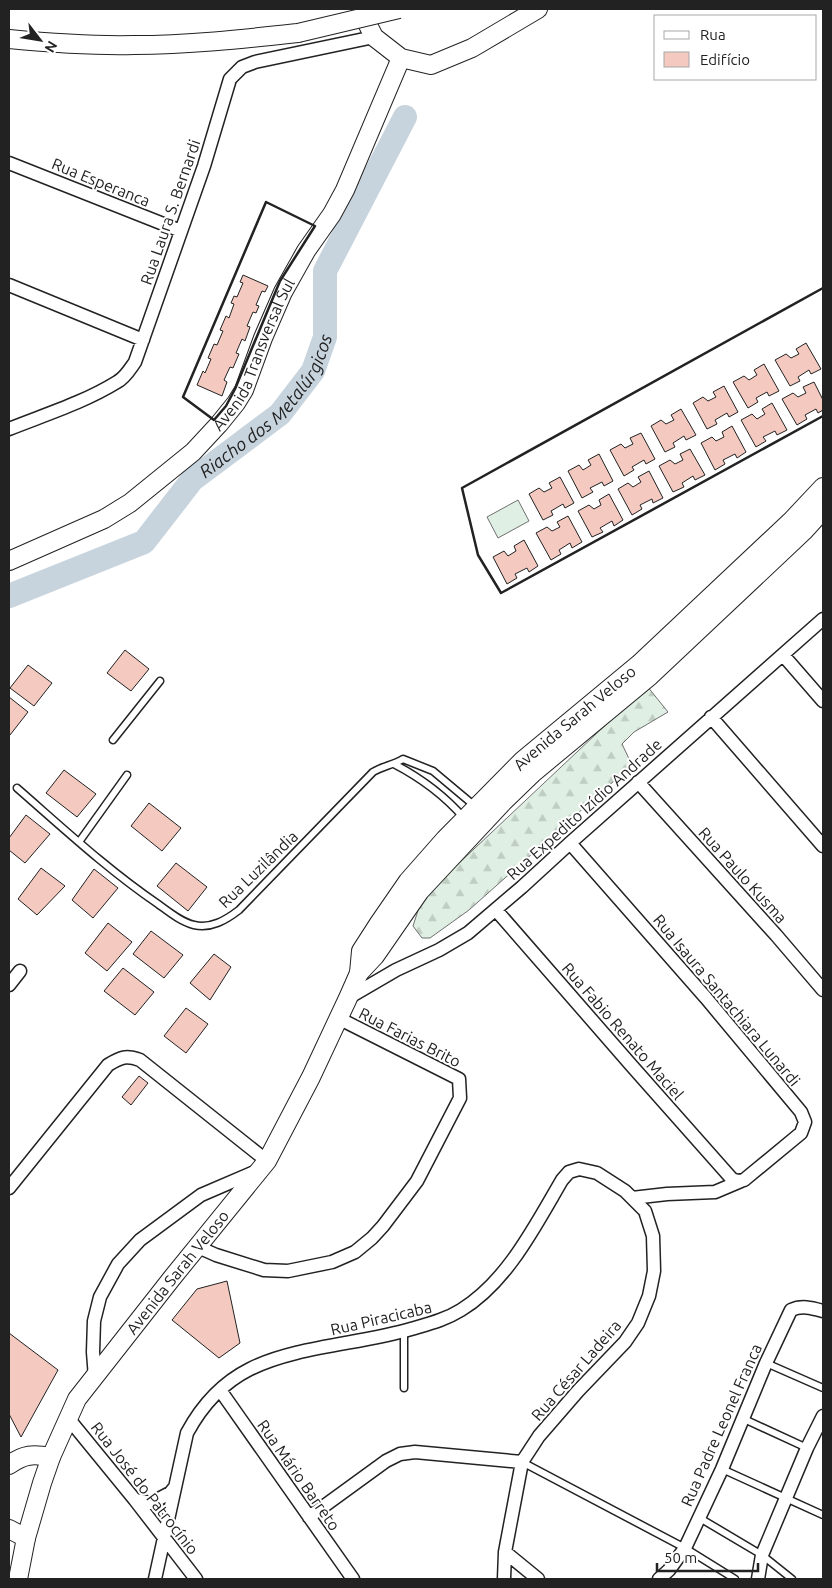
<svg xmlns="http://www.w3.org/2000/svg" width="832" height="1588" font-family="Ubuntu,sans-serif">
<defs>
<pattern id="forest-firs" width="22" height="20" patternUnits="userSpaceOnUse" patternTransform="scale(1.25)"><rect width="22" height="20" fill="#e0efe3"/><path d="M5 1l3.5 6h-7zM16 11l3.5 6h-7z" fill="#c0cdc2"/></pattern>
</defs>
<rect width="100%" height="100%" fill="#fff"/>
<path fill="url(#forest-firs)" stroke="#6f6f6f" d="M 647,686 L 668,712 L 634,732 L 622,744 L 632,765 L 469,910 L 430,938 L 422,938 L 413,926 L 422,898 Z"/>
<path fill="#e0efe3" stroke="#6f6f6f" d="M 518,500 L 529,521 L 498,538 L 487,517 Z"/>
<g fill="none" stroke-linecap="round" stroke-linejoin="round">
<path stroke="#c7d3dd" stroke-width="24" id="s1" d="M 9,596 L 144,542 L 192,480 L 280,414 L 313,371 L 325,337 L 325,271 L 405,117"/>
</g>
<path fill="#f3c9c0" stroke="#222" d="M 243,275 L 268,286 L 265,292 L 262,291 L 256,305 L 259,306 L 256,313 L 253,312 L 247,326 L 250,327 L 245,341 L 242,339 L 236,353 L 239,354 L 233,368 L 230,367 L 224,380 L 227,382 L 222,396 L 197,385 L 203,371 L 205,373 L 211,359 L 208,358 L 214,344 L 217,345 L 223,331 L 220,330 L 226,316 L 229,318 L 234,304 L 231,303 L 234,296 L 237,297 L 243,283 L 240,282 Z
M 806,343 L 821,369 L 811,374 L 809,370 L 798,377 L 800,381 L 790,386 L 775,360 L 786,354 L 791,358 L 799,354 L 796,349 Z
M 764,364 L 779,391 L 769,396 L 767,392 L 756,398 L 758,402 L 748,408 L 733,382 L 744,376 L 749,380 L 757,375 L 754,370 Z
M 814,382 L 823,400 L 823,410 L 818,413 L 816,409 L 805,415 L 807,419 L 797,425 L 782,399 L 793,393 L 798,397 L 806,393 L 803,387 Z
M 724,386 L 738,412 L 729,417 L 727,413 L 715,420 L 717,424 L 707,429 L 693,403 L 703,397 L 708,401 L 716,397 L 713,392 Z
M 772,403 L 787,430 L 777,435 L 775,431 L 763,437 L 766,441 L 756,447 L 741,420 L 752,414 L 757,419 L 765,414 L 762,409 Z
M 681,409 L 696,435 L 686,440 L 684,436 L 673,443 L 675,447 L 665,452 L 651,426 L 661,420 L 666,424 L 674,420 L 671,415 Z
M 732,426 L 746,452 L 737,458 L 735,454 L 723,460 L 725,464 L 715,470 L 701,443 L 712,437 L 716,441 L 724,437 L 722,432 Z
M 641,433 L 655,459 L 646,464 L 644,460 L 632,467 L 634,470 L 624,476 L 610,450 L 621,444 L 625,448 L 633,444 L 630,438 Z
M 690,449 L 705,475 L 695,480 L 693,476 L 682,483 L 684,487 L 673,492 L 659,466 L 670,460 L 675,464 L 683,460 L 680,454 Z
M 599,454 L 613,481 L 604,486 L 602,482 L 590,488 L 593,492 L 582,498 L 568,471 L 579,465 L 583,470 L 591,465 L 588,460 Z
M 649,471 L 663,498 L 653,503 L 652,499 L 640,505 L 642,509 L 632,515 L 618,489 L 628,483 L 633,487 L 641,482 L 638,477 Z
M 560,477 L 574,503 L 565,508 L 563,504 L 551,511 L 553,515 L 543,520 L 529,494 L 539,488 L 544,492 L 552,488 L 549,483 Z
M 609,494 L 623,520 L 614,526 L 612,521 L 600,528 L 603,532 L 592,537 L 578,511 L 589,505 L 594,509 L 601,505 L 599,500 Z
M 568,516 L 582,542 L 572,548 L 570,543 L 559,550 L 561,554 L 551,560 L 536,533 L 547,527 L 552,531 L 560,527 L 557,522 Z
M 524,540 L 538,566 L 529,572 L 527,568 L 515,574 L 517,578 L 507,584 L 493,557 L 504,551 L 508,556 L 516,551 L 514,546 Z
M 125,650 L 149,669 L 131,691 L 107,673 Z
M 28,665 L 52,683 L 34,706 L 10,688 Z
M 9,697 L 28,712 L 10,735 L 9,734 Z
M 64,770 L 96,794 L 77,817 L 46,793 Z
M 149,803 L 181,828 L 162,851 L 131,826 Z
M 26,815 L 50,834 L 25,863 L 9,850 L 9,838 Z
M 176,863 L 207,887 L 188,911 L 157,886 Z
M 41,868 L 65,886 L 37,915 L 18,899 Z
M 94,869 L 118,888 L 93,918 L 72,900 Z
M 108,923 L 132,942 L 107,971 L 85,953 Z
M 151,931 L 183,955 L 164,978 L 133,954 Z
M 214,954 L 231,967 L 210,1000 L 190,983 Z
M 123,968 L 154,992 L 135,1015 L 104,991 Z
M 186,1008 L 208,1024 L 186,1053 L 164,1036 Z
M 139,1076 L 148,1083 L 131,1105 L 122,1097 Z
M 227,1281 L 240,1343 L 219,1358 L 172,1320 L 197,1289 Z
M 9,1333 L 58,1370 L 21,1437 L 9,1414 Z"/>
<g fill="none" stroke-linecap="round" stroke-linejoin="round">
<defs>
<path id="lane" d="M 113,740 L 160,681
M 394,764 C 421,778 444,795 464,818
M 17,788 C 63,828 108,870 158,904 C 169,912 181,922 194,925 C 211,929 226,920 239,910 L 373,772 C 383,766 393,765 403,759 L 433,771 L 476,807
M 79,842 L 127,775
M 766,1363 L 823,1388
M 404,1388 L 404,1331
M 744,1419 L 807,1448
M 522,1462 L 685,1548 L 735,1579
M 722,1469 L 823,1515
M 698,1517 L 762,1555 L 792,1579"/>
<path id="street" d="M 9,163 L 181,231
M 9,285 L 143,340
M 9,429 C 44,415 85,402 117,382 C 125,378 130,369 135,362 L 204,166 L 230,79 L 242,67 L 255,62 L 374,37
M 783,655 L 823,701
M 711,717 L 823,846
M 638,782 L 776,935 L 823,990
M 496,910 L 631,1065 L 732,1179 L 737,1181 L 744,1180 L 801,1133 L 805,1122 L 801,1112 L 706,998 L 570,843
M 9,985 L 20,971
M 348,998 L 396,970 L 439,950 L 468,933 L 522,887 L 570,843 L 823,619
M 9,1188 L 108,1065 C 121,1057 126,1055 140,1060 L 267,1161
M 632,1198 L 667,1194 L 715,1192 L 741,1181
M 198,1247 L 216,1255 L 264,1270 L 288,1271 L 332,1262 L 355,1252 L 372,1238 L 383,1226 L 417,1181 L 460,1098 L 459,1079 L 338,1018
M 95,1378 L 93,1352 L 94,1321 L 100,1297 L 118,1264 L 140,1240 L 201,1195 L 259,1170
M 220,1390 L 353,1579
M 68,1418 L 135,1500 L 196,1579
M 135,1500 L 151,1503 L 170,1493 L 175,1487
M 309,1517 L 386,1461 L 400,1454 L 415,1452 L 522,1462
M 505,1552 L 538,1579
M 155,1579 L 187,1433 C 201,1407 222,1383 250,1369 C 296,1346 361,1344 411,1329 C 428,1324 445,1320 461,1310 C 507,1282 535,1226 562,1180 L 569,1172 L 579,1169 L 597,1173 L 625,1191 L 645,1211 L 653,1236 L 654,1271 L 649,1296 L 638,1323 L 625,1342 L 578,1391 L 539,1436 L 522,1462 L 505,1552 L 504,1579
M 659,1579 L 669,1570 L 685,1548 L 722,1469 L 766,1363 L 791,1310 C 802,1305 812,1308 823,1311
M 758,1579 L 762,1555 L 807,1448 L 823,1416"/>
<g id="secondary">
<path d="M 361,9 L 363,15 L 374,37 L 401,58 L 431,65 L 472,48 L 538,9"/>
<path d="M 9,39 C 51,43 92,46 134,45 C 189,45 243,39 298,33"/>
<path id="s2" d="M 9,561 L 104,519 L 130,503 L 193,452 L 219,424 L 236,403 L 244,390 L 263,338 L 283,292 L 306,251 L 332,214 L 345,190 L 401,58"/>
<path d="M 359,973 L 375,956 L 420,891 L 503,802 L 533,773 L 650,676 L 804,531 L 823,510"/>
<path d="M 9,1465 C 24,1454 33,1454 51,1457"/>
<path d="M 9,1529 L 26,1538"/>
<path id="s3" d="M 18,1579 L 26,1538 L 42,1483 L 51,1457 L 77,1399 L 172,1278 L 267,1161 L 311,1077 L 348,998 L 359,973 L 361,951 L 379,923 L 408,881 L 445,839 L 522,761 L 639,664 L 792,520 L 823,487"/>
</g>
</defs>
<use href="#lane" stroke="#222" stroke-width="9"/>
<use href="#street" stroke="#222" stroke-width="15"/>
<use href="#secondary" stroke="#222" stroke-width="20"/>
<use href="#lane" stroke="#fff" stroke-width="6"/>
<use href="#street" stroke="#fff" stroke-width="12"/>
<use href="#secondary" stroke="#fff" stroke-width="18"/>
<defs>
<path id="secondary-bridge" d="M 298,33 L 399,9"/>
</defs>
<use href="#secondary-bridge" stroke="#222" stroke-width="20" stroke-linecap="butt"/>
<use href="#secondary-bridge" stroke="#fff" stroke-width="18"/>
<path stroke="#222" stroke-width="2.5" d="M 266,202 L 315,226 L 280,281 L 235,389 L 226,406 L 214,420 L 183,397 Z
M 823,288 L 462,488 L 478,555 L 501,593 L 823,416"/>
</g>
<g text-anchor="middle" dominant-baseline="central" stroke-width="4" stroke-linejoin="round" paint-order="stroke">
<g font-size="16" fill="#222" stroke="#fff">
<text transform="translate(101 182) rotate(22)">Rua Esperanca</text>
<text transform="translate(170 212) rotate(-71)">Rua Laura S. Bernardi</text>
<text stroke="none"><textPath href="#s2" startOffset="332">Avenida Transversal Sul</textPath></text>
<text stroke="none"><textPath href="#s3" startOffset="1044">Avenida Sarah Veloso</textPath></text>
<text transform="translate(584 809) rotate(-42)">Rua Expedito Izídio Andrade</text>
<text transform="translate(258 869) rotate(-44)">Rua Luzilândia</text>
<text transform="translate(743 875) rotate(48)">Rua Paulo Kusma</text>
<text transform="translate(727 1000) rotate(50)">Rua Isaura Santachiara Lunardi</text>
<text transform="translate(623 1031) rotate(49)">Rua Fabio Renato Maciel</text>
<text transform="translate(410 1037) rotate(27)">Rua Farias Brito</text>
<text stroke="none"><textPath href="#s3" startOffset="352">Avenida Sarah Veloso</textPath></text>
<text transform="translate(381 1318) rotate(-13)">Rua Piracicaba</text>
<text transform="translate(576 1370) rotate(-49)">Rua César Ladeira</text>
<text transform="translate(721 1425) rotate(-66)">Rua Padre Leonel Franca</text>
<text transform="translate(299 1475) rotate(55)">Rua Mário Barreto</text>
<text transform="translate(145 1488) rotate(52)">Rua José do Patrocínio</text>
</g>
<g font-size="18" font-style="italic" fill="#222" stroke="#fff">
<text stroke="none"><textPath href="#s1" startOffset="331">Riacho dos Metalúrgicos</textPath></text>
</g>
</g>
<rect width="832" height="1588" fill="none" stroke="#222222" stroke-width="20"/>
<rect x="654" y="15" width="162" height="65" fill="#ffffff" stroke="#a7a7a7"/>
<rect x="664" y="31" width="25" height="8" fill="#ffffff" stroke="#a7a7a7"/>
<text x="700" y="40" font-size="15" fill="#222222">Rua</text>
<rect x="664" y="52" width="25" height="15" fill="#f3c9c0" stroke="#a7a7a7"/>
<text x="700" y="65" font-size="15" fill="#222222">Edifício</text>
<g transform="translate(40 40) rotate(121)" stroke="#ffffff" stroke-width="4" paint-order="stroke">
<path d="M0-4L9 19L0 12L-9 19Z" fill="#222222"/>
<text y="-8" font-size="14" font-weight="bold" text-anchor="middle" fill="#222222">N</text>
</g>
<path d="M657 1563v8h101v-8" fill="none" stroke="#222222" stroke-width="2.5"/>
<text x="664" y="1563" font-size="15" fill="#222222" stroke="#ffffff" stroke-width="4" paint-order="stroke">50 m</text>
</svg>
